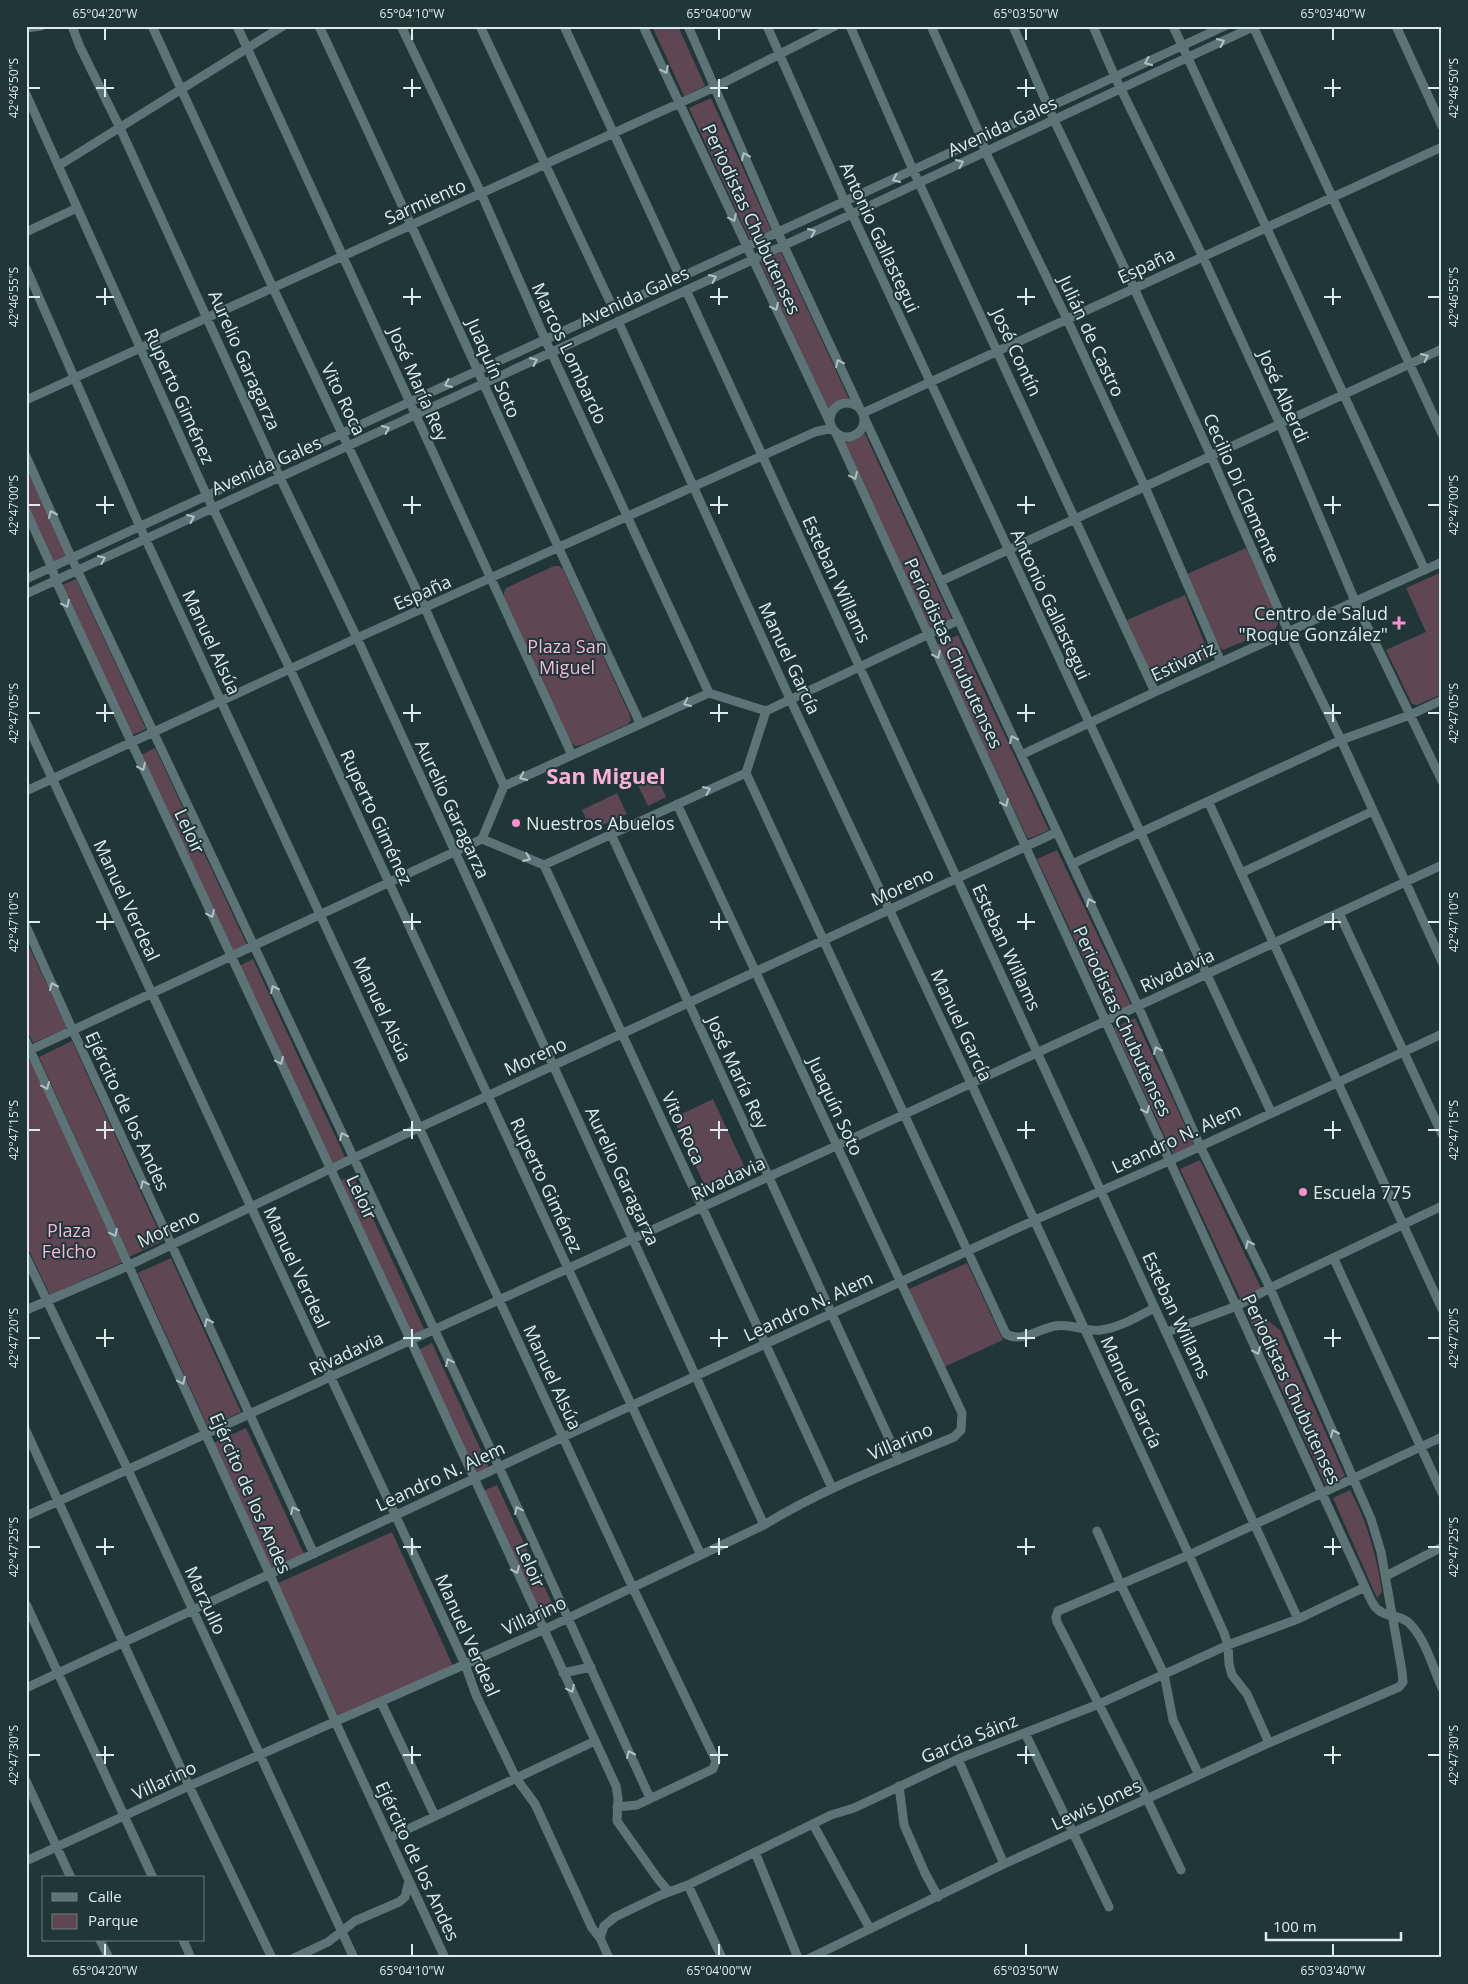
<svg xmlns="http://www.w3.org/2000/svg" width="1468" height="1984" font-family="'Open Sans',sans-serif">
<rect width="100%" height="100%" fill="#213637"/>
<path fill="#5e4653" d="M 652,26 L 678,26 L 705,86 L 684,96 Z
M 711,98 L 771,230 L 750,240 L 689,108 Z
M 781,252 L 849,399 L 838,401 L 828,409 L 760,262 Z
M 864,432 L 952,620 L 931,629 L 843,442 L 856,440 Z
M 26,467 L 68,556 L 54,563 L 26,503 Z
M 1246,548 L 1278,617 L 1278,623 L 1276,628 L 1223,650 L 1219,646 L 1187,574 Z
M 554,566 L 559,566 L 563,569 L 630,715 L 631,720 L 628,724 L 582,745 L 575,746 L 570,741 L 504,596 L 504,592 L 506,588 Z
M 1442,572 L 1442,694 L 1417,705 L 1412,704 L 1386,650 L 1426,632 L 1406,588 Z
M 76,579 L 146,729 L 132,735 L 62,585 Z
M 1185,595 L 1210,656 L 1208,659 L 1157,681 L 1153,679 L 1127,620 Z
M 958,635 L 1049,830 L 1028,839 L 937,645 Z
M 155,748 L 247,945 L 233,951 L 141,755 Z
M 655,772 L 666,797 L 648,806 L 636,781 Z
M 617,793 L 627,814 L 591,830 L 582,810 Z
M 1057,850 L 1131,1005 L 1110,1015 L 1037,859 Z
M 26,940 L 67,1028 L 33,1043 L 26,1028 Z
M 253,959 L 345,1157 L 331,1163 L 239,966 Z
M 1135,1018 L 1196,1149 L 1175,1158 L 1114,1028 Z
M 72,1041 L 163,1241 L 129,1257 L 39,1057 Z
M 30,1060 L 123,1262 L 50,1295 L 26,1244 L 26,1062 Z
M 713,1099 L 746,1170 L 706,1188 L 673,1118 Z
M 1200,1160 L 1262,1290 L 1241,1300 L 1180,1169 Z
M 353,1175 L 425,1331 L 411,1337 L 339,1181 Z
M 171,1258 L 241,1412 L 208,1427 L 138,1273 Z
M 967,1263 L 1003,1340 L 944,1367 L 909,1289 Z
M 1246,1312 L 1266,1319 L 1280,1330 L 1345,1476 L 1326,1486 Z
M 432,1343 L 489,1468 L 475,1474 L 418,1350 Z
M 246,1428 L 305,1556 L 272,1571 L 213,1443 Z
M 497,1485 L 556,1612 L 542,1618 L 483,1491 Z
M 1350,1490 C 1367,1521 1377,1557 1382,1592 L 1377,1598 L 1333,1498 Z
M 392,1532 L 453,1666 L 339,1718 L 278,1583 Z"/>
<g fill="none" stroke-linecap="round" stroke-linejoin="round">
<path stroke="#5d7476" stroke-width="9" d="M 72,26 L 80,47 L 120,128 L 274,465 L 357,638 L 764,1525
M 152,26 L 273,288 L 425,608 L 504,786
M 237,26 L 572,755
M 319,26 C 428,258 531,492 640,723
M 401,26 L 481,193 L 545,339 L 709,693
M 480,26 L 613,308
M 564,26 L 680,277
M 643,26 L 832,427
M 688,26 L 778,233 L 859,407
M 767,26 L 845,202 L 852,214 L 1271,1112
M 850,26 L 913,170 L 1155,692
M 931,26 L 982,139 L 985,151 L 1067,319 L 1145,487 L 1221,662
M 1013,26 L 1054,120 L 1134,288 L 1211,456 L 1288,631 L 1341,740 L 1442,962
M 1093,26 L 1115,77 L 1203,257 L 1280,424 L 1355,601 L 1442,781
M 1173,26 L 1425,570
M 1253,26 L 1442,434
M 1396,26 L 1442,126
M 26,28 L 41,26
M 26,94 L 207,496 L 290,669 L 700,1553
M 58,166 L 283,26
M 26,232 L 77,208
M 26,268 L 140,527 L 632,1586 L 716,1761 L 713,1769 L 637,1805 L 617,1807
M 686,290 L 1298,1619
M 618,321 L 790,699 L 971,1083 L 1189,1555 L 1224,1633 L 1228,1645 L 1229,1664 L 1232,1675 L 1247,1694 L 1269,1743
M 26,400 L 715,87 L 835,26
M830 420a17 17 0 1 1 34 0a17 17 0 1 1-34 0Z
M 863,413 L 1442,147
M 835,431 L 1365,1587 C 1368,1594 1371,1602 1376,1608 C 1385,1618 1402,1614 1411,1625 C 1426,1641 1433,1668 1442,1688
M 26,456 L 72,559 L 499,1467 L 650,1798
M 26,511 L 52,568 L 56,581 L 411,1341 L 616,1786 L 618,1798 L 617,1821 L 658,1879 L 669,1892
M 26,579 L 1225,26
M 941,581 L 1442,349
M 26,594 L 852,214 L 1255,26
M 766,711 L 959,620
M 26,722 L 251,1207 L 465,1664 L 476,1695 L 516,1778 L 535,1804 L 592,1928 L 600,1938 L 609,1958
M 1021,755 L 1155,692 L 1442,562
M 746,773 L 1006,1334 C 1022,1343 1038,1329 1055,1326 C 1070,1323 1085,1332 1101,1330 C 1120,1328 1139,1315 1155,1308
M 26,791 L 357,638 L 815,432 L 832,428
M 1208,801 L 1442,1309
M 611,834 L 899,1460
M 482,839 L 544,865 L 746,773 L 766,711
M 482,839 L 504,786 L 709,693 L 766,711
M 1072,864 L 1341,740 L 1410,715 L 1442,700
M 544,865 L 832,1488
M 1241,873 L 1373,811
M 1339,913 L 1442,1134
M 26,926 L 73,1031 L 314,1554
M 26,1041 L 270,1575 L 335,1721 L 445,1958
M 26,1052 L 482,839
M 26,1257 L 128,1470 L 354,1958
M 1334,1259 L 1442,1493
M 26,1310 L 121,1269 L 330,1169 L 1057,832
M 1167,1332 L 1237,1306 L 1270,1288 L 1442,1206
M 26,1431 L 189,1786 L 272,1958
M 26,1516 L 836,1146 L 1442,865
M 1097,1531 L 1120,1583 L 1164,1674 L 1173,1720 L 1199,1775
M 1386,1576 L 1442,1547
M 26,1604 L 153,1878
M 563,1673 L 591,1667
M 26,1688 L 563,1437 L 1035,1220 L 1169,1161 L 1442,1034
M 381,1702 L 435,1816
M 1025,1733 L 1109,1907
M 958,1759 L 1004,1864
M 26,1781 L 71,1878
M 899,1786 L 904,1825 L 925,1873 L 938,1897
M 813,1824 L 870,1929
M 389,1838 L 595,1741
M 755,1852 L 798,1958
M 26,1861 L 189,1786 L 543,1630 L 764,1525 C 824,1488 889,1464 954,1437 L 961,1430 L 962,1413 L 677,804
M 1181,1870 L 1147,1799 L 1057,1622 L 1056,1617 L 1058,1611 L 1189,1555 L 1442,1437
M 688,1885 L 722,1958
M 600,1938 L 604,1926 L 615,1917 L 661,1895 L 688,1885 L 831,1815 L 854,1808 L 958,1759 L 1099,1704 L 1228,1645 L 1298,1619 L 1365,1587
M 100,1940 L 109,1958
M 183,1940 L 191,1958
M 26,1957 L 27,1958
M 294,1958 L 328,1942 L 355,1921 L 399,1902 L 405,1897 L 409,1881
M 810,1958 L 1004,1864 L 1269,1743 L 1399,1687 L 1403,1682 L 1402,1671 L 1381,1552 L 1371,1519 L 1270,1288 L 1200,1146 L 1138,1006 L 864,417"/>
</g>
<defs><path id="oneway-chevron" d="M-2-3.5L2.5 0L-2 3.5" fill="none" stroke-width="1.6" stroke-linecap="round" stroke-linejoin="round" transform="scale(1.25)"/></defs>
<g stroke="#b1c1c3">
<use href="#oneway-chevron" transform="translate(1221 42) rotate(-25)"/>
<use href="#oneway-chevron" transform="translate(1148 62) rotate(155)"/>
<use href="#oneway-chevron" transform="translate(665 70) rotate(64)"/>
<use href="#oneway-chevron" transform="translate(745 156) rotate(-113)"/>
<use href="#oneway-chevron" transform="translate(960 163) rotate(-25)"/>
<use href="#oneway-chevron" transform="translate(896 179) rotate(155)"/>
<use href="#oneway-chevron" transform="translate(733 218) rotate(65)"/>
<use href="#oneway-chevron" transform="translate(812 232) rotate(-24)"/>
<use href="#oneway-chevron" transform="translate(713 278) rotate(-24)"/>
<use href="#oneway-chevron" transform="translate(775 307) rotate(65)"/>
<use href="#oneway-chevron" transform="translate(1425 357) rotate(-25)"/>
<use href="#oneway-chevron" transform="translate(534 361) rotate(-24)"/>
<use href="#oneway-chevron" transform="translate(839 363) rotate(-115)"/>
<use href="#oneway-chevron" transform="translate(448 384) rotate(155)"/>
<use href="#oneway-chevron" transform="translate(386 429) rotate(-25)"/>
<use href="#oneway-chevron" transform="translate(854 476) rotate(65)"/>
<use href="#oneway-chevron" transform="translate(52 514) rotate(-114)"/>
<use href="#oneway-chevron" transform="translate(191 518) rotate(-25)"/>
<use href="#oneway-chevron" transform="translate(102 559) rotate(-24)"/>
<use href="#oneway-chevron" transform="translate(66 604) rotate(65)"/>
<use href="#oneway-chevron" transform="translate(937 655) rotate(65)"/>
<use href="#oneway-chevron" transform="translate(687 703) rotate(156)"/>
<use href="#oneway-chevron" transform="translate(1013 739) rotate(-114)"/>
<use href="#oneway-chevron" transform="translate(142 767) rotate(65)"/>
<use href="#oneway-chevron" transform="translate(523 777) rotate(155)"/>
<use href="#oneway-chevron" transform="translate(707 790) rotate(-24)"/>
<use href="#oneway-chevron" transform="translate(1005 803) rotate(65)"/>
<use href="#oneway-chevron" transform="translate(527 858) rotate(23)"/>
<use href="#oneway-chevron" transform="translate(1090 902) rotate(-115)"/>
<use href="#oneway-chevron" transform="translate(211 914) rotate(65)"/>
<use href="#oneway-chevron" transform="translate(53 986) rotate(-114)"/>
<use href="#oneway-chevron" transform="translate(274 989) rotate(-115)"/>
<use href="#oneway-chevron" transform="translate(1157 1050) rotate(-114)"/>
<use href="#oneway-chevron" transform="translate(280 1061) rotate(65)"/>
<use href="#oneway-chevron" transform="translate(46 1086) rotate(66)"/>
<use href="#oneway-chevron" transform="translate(1146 1110) rotate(66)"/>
<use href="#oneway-chevron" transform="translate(343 1136) rotate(-115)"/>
<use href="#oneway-chevron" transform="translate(144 1184) rotate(-115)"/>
<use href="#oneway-chevron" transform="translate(114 1233) rotate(65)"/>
<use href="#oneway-chevron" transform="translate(1249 1244) rotate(-116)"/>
<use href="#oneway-chevron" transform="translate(208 1322) rotate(-115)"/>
<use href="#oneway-chevron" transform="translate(1257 1351) rotate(66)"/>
<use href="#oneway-chevron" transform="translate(449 1362) rotate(-115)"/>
<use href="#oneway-chevron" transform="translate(182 1381) rotate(65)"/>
<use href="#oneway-chevron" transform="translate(1334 1433) rotate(-114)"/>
<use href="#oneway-chevron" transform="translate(294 1510) rotate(-115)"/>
<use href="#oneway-chevron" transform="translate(518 1510) rotate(-115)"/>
<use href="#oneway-chevron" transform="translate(516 1570) rotate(66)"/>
<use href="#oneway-chevron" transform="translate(571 1689) rotate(65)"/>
<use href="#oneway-chevron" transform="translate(630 1754) rotate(-114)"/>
</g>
<path fill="none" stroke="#deebec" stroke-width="2" d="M 105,28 L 105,40M 412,28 L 412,40M 719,28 L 719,40M 1026,28 L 1026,40M 1333,28 L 1333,40M 105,79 L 105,97M 412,79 L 412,97M 719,79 L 719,97M 1026,79 L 1026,97M 1333,79 L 1333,97M 28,88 L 40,88M 96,88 L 114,88M 403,88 L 421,88M 710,88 L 728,88M 1017,88 L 1035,88M 1324,88 L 1341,88M 1428,88 L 1440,88M 105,288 L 105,305M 412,288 L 412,305M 719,288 L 719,305M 1026,288 L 1026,305M 1333,288 L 1333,305M 28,297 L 40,297M 96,297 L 114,297M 403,297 L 421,297M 710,297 L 728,297M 1017,297 L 1035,297M 1324,297 L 1341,297M 1428,297 L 1440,297M 105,496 L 105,514M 412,496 L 412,514M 719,496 L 719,514M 1026,496 L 1026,514M 1333,496 L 1333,514M 28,505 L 40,505M 96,505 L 114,505M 403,505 L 421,505M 710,505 L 728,505M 1017,505 L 1035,505M 1324,505 L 1341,505M 1428,505 L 1440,505M 105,704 L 105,722M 412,704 L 412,722M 719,704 L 719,722M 1026,704 L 1026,722M 1333,704 L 1333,722M 28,713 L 40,713M 96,713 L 114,713M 403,713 L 421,713M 710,713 L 728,713M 1017,713 L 1035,713M 1324,713 L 1341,713M 1428,713 L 1440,713M 105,913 L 105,930M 412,913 L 412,930M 719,913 L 719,930M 1026,913 L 1026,930M 1333,913 L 1333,930M 28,922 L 40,922M 96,922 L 114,922M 403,922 L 421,922M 710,922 L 728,922M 1017,922 L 1035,922M 1324,922 L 1341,922M 1428,922 L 1440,922M 105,1121 L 105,1139M 412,1121 L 412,1139M 719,1121 L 719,1139M 1026,1121 L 1026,1139M 1333,1121 L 1333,1139M 28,1130 L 40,1130M 96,1130 L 114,1130M 403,1130 L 421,1130M 710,1130 L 728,1130M 1017,1130 L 1035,1130M 1324,1130 L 1341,1130M 1428,1130 L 1440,1130M 105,1329 L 105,1347M 412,1329 L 412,1347M 719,1329 L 719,1347M 1026,1329 L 1026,1347M 1333,1329 L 1333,1347M 28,1338 L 40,1338M 96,1338 L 114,1338M 403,1338 L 421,1338M 710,1338 L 728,1338M 1017,1338 L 1035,1338M 1324,1338 L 1341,1338M 1428,1338 L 1440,1338M 105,1538 L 105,1555M 412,1538 L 412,1555M 719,1538 L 719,1555M 1026,1538 L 1026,1555M 1333,1538 L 1333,1555M 28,1547 L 40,1547M 96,1547 L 114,1547M 403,1547 L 421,1547M 710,1547 L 728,1547M 1017,1547 L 1035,1547M 1324,1547 L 1341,1547M 1428,1547 L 1440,1547M 105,1746 L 105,1764M 412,1746 L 412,1764M 719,1746 L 719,1764M 1026,1746 L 1026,1764M 1333,1746 L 1333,1764M 28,1755 L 40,1755M 96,1755 L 114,1755M 403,1755 L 421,1755M 710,1755 L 728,1755M 1017,1755 L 1035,1755M 1324,1755 L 1341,1755M 1428,1755 L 1440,1755M 105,1944 L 105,1956M 412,1944 L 412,1956M 719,1944 L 719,1956M 1026,1944 L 1026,1956M 1333,1944 L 1333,1956"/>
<g fill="#f890cc" stroke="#213637" stroke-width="2">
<path d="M1396.5 615.5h5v5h5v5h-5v5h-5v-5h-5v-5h5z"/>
<circle cx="516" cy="823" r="5"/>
<circle cx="1303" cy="1192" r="5"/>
</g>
<g text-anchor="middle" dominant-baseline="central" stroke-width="4" stroke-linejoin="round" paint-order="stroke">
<g font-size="18" fill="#deebec" stroke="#213637">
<text transform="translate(1002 126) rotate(-25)">Avenida Gales</text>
<text transform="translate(425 201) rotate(-24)">Sarmiento</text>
<text transform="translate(752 219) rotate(65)">Periodistas Chubutenses</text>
<text transform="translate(880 237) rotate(65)">Antonio Gallastegui</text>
<text transform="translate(1146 265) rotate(-25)">España</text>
<text transform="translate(634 296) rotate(-25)">Avenida Gales</text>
<text transform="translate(1092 336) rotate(65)">Julián de Castro</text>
<text transform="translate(1017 352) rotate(65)">José Contín</text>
<text transform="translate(570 353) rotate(65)">Marcos Lombardo</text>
<text transform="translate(245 360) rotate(66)">Aurelio Garagarza</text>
<text transform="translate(494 368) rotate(66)">Juaquín Soto</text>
<text transform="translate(419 384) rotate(66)">José María Rey</text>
<text transform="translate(180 396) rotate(66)">Ruperto Giménez</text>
<text transform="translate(1284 396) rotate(66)">José Alberdi</text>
<text transform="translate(344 399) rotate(64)">Vito Roca</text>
<text transform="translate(266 465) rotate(-24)">Avenida Gales</text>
<text transform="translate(1242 488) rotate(66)">Cecilio Di Clemente</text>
<text transform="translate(837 579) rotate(65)">Esteban Willams</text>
<text transform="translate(422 592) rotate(-24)">España</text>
<text transform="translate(1051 604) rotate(65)">Antonio Gallastegui</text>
<text transform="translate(212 642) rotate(65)">Manuel Alsúa</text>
<text transform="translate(954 653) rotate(65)">Periodistas Chubutenses</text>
<text transform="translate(790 658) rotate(65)">Manuel García</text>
<text transform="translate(1183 661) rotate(-25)">Estivariz</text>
<text transform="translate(453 809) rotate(65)">Aurelio Garagarza</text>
<text transform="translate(377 817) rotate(65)">Ruperto Giménez</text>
<text transform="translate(190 831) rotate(65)">Leloir</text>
<text transform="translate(902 886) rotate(-25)">Moreno</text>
<text transform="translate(127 900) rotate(65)">Manuel Verdeal</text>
<text transform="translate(1007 947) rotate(65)">Esteban Willams</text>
<text transform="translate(1177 970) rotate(-25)">Rivadavia</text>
<text transform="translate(383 1009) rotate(65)">Manuel Alsúa</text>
<text transform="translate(1123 1021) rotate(65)">Periodistas Chubutenses</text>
<text transform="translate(962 1025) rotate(65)">Manuel García</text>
<text transform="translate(535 1056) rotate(-25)">Moreno</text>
<text transform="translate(738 1072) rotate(65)">José María Rey</text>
<text transform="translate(836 1106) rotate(65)">Juaquín Soto</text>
<text transform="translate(128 1111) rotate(65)">Ejército de los Andes</text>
<text transform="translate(684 1128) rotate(65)">Vito Roca</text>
<text transform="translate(1176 1138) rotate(-25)">Leandro N. Alem</text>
<text transform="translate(623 1176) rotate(65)">Aurelio Garagarza</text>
<text transform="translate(728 1178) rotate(-25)">Rivadavia</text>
<text transform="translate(547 1185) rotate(65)">Ruperto Giménez</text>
<text transform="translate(362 1197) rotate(65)">Leloir</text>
<text transform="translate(168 1228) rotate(-25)">Moreno</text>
<text transform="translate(297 1267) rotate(65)">Manuel Verdeal</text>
<text transform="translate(808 1306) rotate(-25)">Leandro N. Alem</text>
<text transform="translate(1177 1315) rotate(65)">Esteban Willams</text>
<text transform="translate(346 1353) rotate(-25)">Rivadavia</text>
<text transform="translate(553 1377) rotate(65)">Manuel Alsúa</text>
<text transform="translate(1292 1389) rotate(65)">Periodistas Chubutenses</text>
<text transform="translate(1132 1392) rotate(65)">Manuel García</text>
<text transform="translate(900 1441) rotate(-23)">Villarino</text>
<text transform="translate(440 1476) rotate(-25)">Leandro N. Alem</text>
<text transform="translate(251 1493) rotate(66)">Ejército de los Andes</text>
<text transform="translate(531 1565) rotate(66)">Leloir</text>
<text transform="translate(206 1600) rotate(65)">Marzullo</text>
<text transform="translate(534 1615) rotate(-25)">Villarino</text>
<text transform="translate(468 1635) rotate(66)">Manuel Verdeal</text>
<text transform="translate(969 1738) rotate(-22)">García Sáinz</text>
<text transform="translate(164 1780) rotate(-25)">Villarino</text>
<text transform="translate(1096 1804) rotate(-25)">Lewis Jones</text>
<text transform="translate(418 1861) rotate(65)">Ejército de los Andes</text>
</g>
<g font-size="18" fill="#deebec" stroke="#213637" text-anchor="start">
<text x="1388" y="613" text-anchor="end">Centro de Salud<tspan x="1388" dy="21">"Roque González"</tspan></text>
<text x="526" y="823">Nuestros Abuelos</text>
<text x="1313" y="1192">Escuela 775</text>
</g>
<g font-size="18" fill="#f5b9da" stroke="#213637">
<text x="567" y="646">Plaza San<tspan x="567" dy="21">Miguel</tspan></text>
<text x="69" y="1230">Plaza<tspan x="69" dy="21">Felcho</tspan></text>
</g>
<g font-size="22" font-weight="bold" fill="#f9afd7" stroke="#213637">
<text x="606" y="775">San Miguel</text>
</g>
</g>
<rect width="1468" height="1984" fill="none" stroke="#213637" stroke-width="55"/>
<rect x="42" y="1876" width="162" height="65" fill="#213637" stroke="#6d7e7f"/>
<rect x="52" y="1893" width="25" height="8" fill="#5d7476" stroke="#6d7e7f"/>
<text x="88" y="1902" font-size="15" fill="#deebec">Calle</text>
<rect x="52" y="1914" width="25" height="15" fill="#5e4653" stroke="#6d7e7f"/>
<text x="88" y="1926" font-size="15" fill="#deebec">Parque</text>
<path d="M1266 1932v8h135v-8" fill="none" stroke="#deebec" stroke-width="2.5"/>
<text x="1273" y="1932" font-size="15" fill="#deebec" stroke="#213637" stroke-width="4" paint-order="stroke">100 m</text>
<rect x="28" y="28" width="1412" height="1928" fill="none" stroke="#deebec" stroke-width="2"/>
<g font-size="12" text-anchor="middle" fill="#deebec">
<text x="105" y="18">65°04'20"W</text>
<text x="412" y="18">65°04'10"W</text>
<text x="719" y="18">65°04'00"W</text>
<text x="1026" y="18">65°03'50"W</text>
<text x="1333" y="18">65°03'40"W</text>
<text transform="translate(14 88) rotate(-90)" y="4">42°46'50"S</text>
<text transform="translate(1454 88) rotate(-90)" y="4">42°46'50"S</text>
<text transform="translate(14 297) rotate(-90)" y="4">42°46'55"S</text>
<text transform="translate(1454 297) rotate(-90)" y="4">42°46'55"S</text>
<text transform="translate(14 505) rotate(-90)" y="4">42°47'00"S</text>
<text transform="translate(1454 505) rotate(-90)" y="4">42°47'00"S</text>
<text transform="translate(14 713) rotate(-90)" y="4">42°47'05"S</text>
<text transform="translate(1454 713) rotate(-90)" y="4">42°47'05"S</text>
<text transform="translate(14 922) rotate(-90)" y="4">42°47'10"S</text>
<text transform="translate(1454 922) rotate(-90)" y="4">42°47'10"S</text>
<text transform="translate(14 1130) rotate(-90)" y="4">42°47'15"S</text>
<text transform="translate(1454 1130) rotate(-90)" y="4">42°47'15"S</text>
<text transform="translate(14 1338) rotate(-90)" y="4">42°47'20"S</text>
<text transform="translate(1454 1338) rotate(-90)" y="4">42°47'20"S</text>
<text transform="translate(14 1547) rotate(-90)" y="4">42°47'25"S</text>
<text transform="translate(1454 1547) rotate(-90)" y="4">42°47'25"S</text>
<text transform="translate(14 1755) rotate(-90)" y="4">42°47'30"S</text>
<text transform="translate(1454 1755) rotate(-90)" y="4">42°47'30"S</text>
<text x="105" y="1975">65°04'20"W</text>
<text x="412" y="1975">65°04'10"W</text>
<text x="719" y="1975">65°04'00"W</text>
<text x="1026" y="1975">65°03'50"W</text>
<text x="1333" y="1975">65°03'40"W</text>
</g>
</svg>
